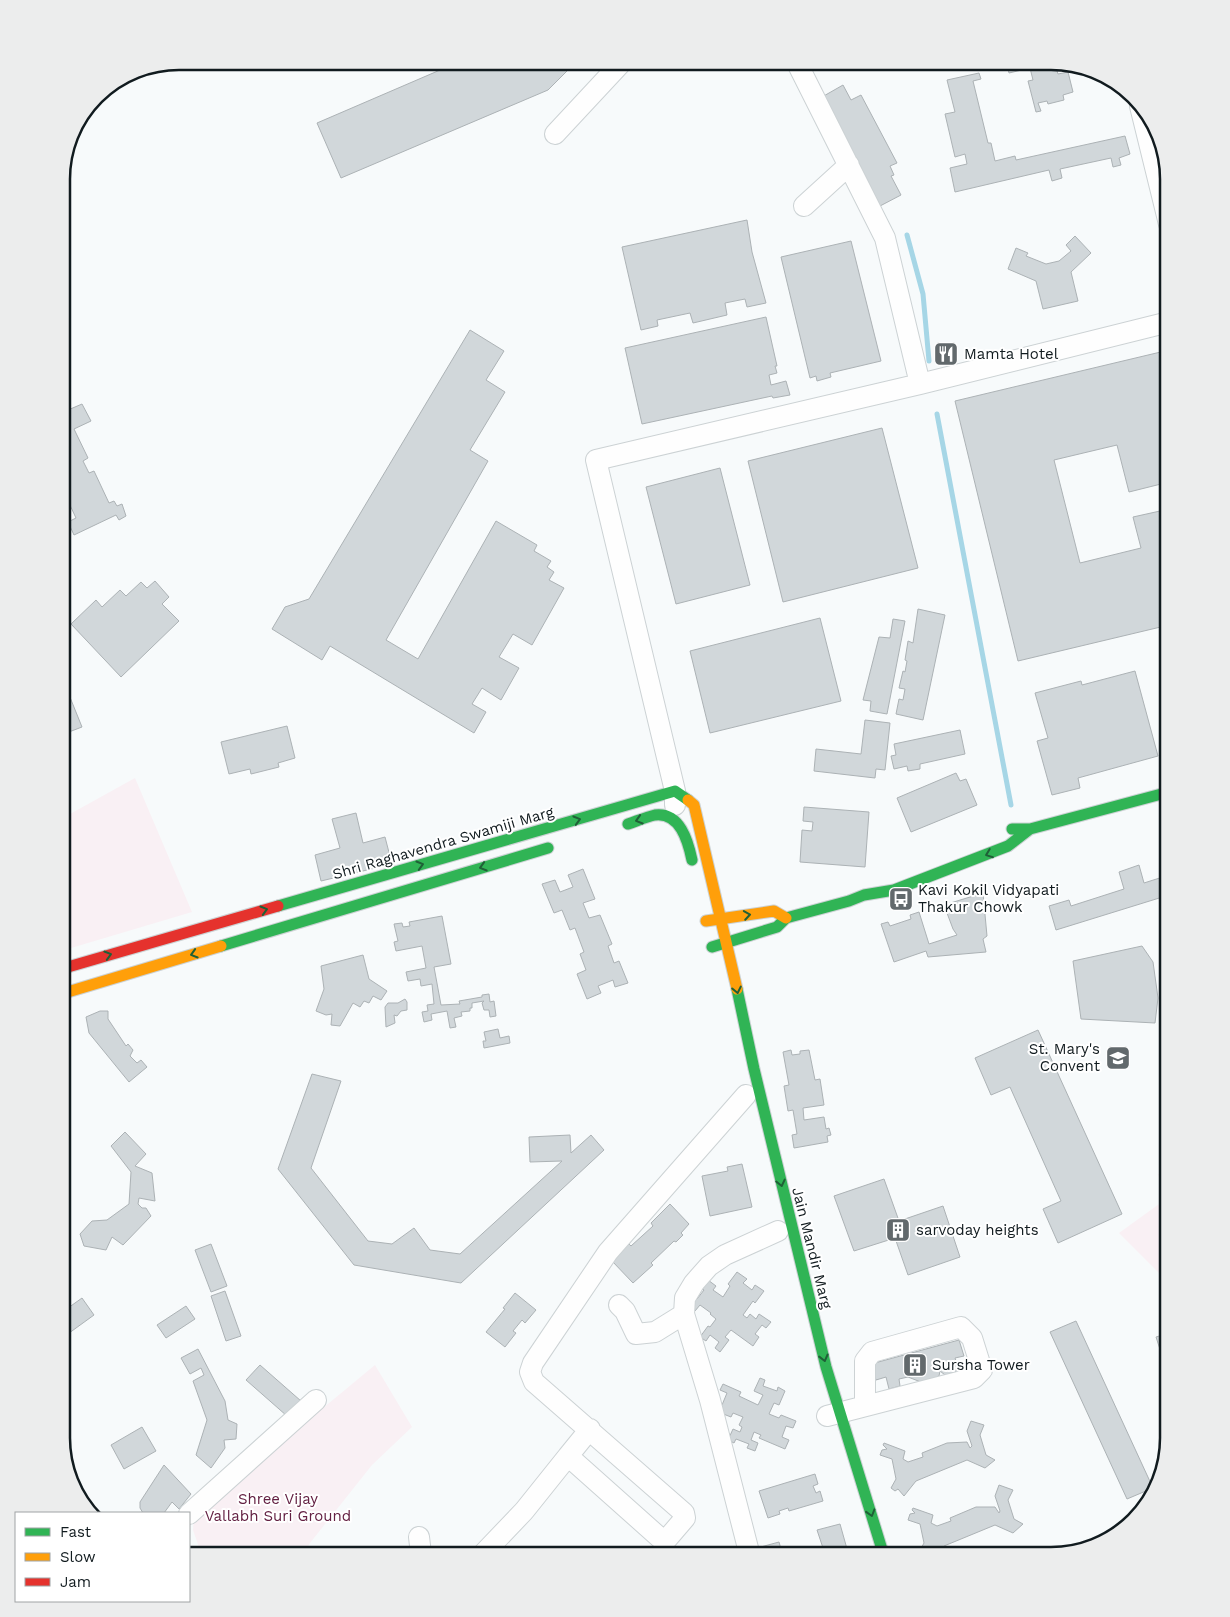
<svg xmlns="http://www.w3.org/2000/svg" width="1230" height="1617" font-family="'Work Sans',sans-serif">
<rect width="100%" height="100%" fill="#f7fafb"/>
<path fill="#f9f0f4" d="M 135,778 L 192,912 L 61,951 L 61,819 Z
M 1169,1171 L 1169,1273 L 1159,1273 L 1119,1233 L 1166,1199 L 1158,1174 Z
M 375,1365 L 412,1427 L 372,1465 L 310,1543 L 302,1556 L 202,1556 L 193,1530 L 194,1515 Z"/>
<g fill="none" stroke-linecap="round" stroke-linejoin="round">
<path stroke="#a6d6e6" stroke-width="5" d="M 907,235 L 923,294 L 929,361
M 937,414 L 1011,805"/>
</g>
<path fill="#d1d7da" stroke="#acb2b5" d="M 461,61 L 577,61 L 548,90 L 341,178 L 317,123 Z
M 1006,61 L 1054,61 L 1058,74 L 1068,72 L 1073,92 L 1063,95 L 1064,100 L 1048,104 L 1047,101 L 1038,103 L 1041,111 L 1036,112 L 1028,81 L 1033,80 L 1030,68 L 1009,73 Z
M 979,73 L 981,79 L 973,81 L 988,143 L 991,143 L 995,161 L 1015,156 L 1016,160 L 1125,136 L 1130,154 L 1119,158 L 1121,165 L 1113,167 L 1111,158 L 1060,169 L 1062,178 L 1052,181 L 1049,170 L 955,192 L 950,168 L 967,164 L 965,154 L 955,157 L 945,114 L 955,112 L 947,80 Z
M 843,85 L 851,100 L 861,95 L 897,163 L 890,166 L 894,175 L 891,176 L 901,195 L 880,206 L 822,97 Z
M 747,220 L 752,252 L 766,303 L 747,307 L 745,299 L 725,303 L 727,315 L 693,323 L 690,313 L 657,320 L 658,326 L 641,330 L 622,247 Z
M 1075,236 L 1091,253 L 1071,272 L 1078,301 L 1043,309 L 1036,281 L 1008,269 L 1016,248 L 1028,253 L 1026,256 L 1046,264 L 1059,261 L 1071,251 L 1066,245 Z
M 851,241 L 881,361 L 830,373 L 831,377 L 817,381 L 816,376 L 810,378 L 781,257 Z
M 766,317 L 777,366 L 775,366 L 777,373 L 769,375 L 771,385 L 786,381 L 790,395 L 773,398 L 772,396 L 642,424 L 625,348 Z
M 470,330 L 504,351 L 486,380 L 505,392 L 470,450 L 488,461 L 386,640 L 418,659 L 496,521 L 537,545 L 534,551 L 551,561 L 547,567 L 554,572 L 549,580 L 564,588 L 532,645 L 513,634 L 499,657 L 519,668 L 501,700 L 482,688 L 472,704 L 486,712 L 474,733 L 330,646 L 322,660 L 272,629 L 285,607 L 309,599 Z
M 1169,350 L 1169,482 L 1129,492 L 1117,445 L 1054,460 L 1080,563 L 1141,548 L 1133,517 L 1169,509 L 1169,625 L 1018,661 L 955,401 Z
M 82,404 L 91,421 L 74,429 L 88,458 L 83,461 L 89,473 L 94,471 L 109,503 L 114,501 L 117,506 L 122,504 L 126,516 L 119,520 L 116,515 L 74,535 L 68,522 L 76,518 L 61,486 L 61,413 Z
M 882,428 L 918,568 L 783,602 L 748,461 Z
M 720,468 L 750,585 L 676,604 L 646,487 Z
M 155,581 L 169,597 L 162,604 L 179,621 L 121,677 L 71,624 L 96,600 L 102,607 L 120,590 L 126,596 L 141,582 L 147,588 Z
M 918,609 L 945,615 L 923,720 L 896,714 L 899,699 L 903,700 L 905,689 L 899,688 L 903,671 L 905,672 L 907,661 L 905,660 L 908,641 L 913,643 Z
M 820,618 L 841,701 L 710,733 L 690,651 Z
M 893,619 L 905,621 L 887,714 L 870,711 L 871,701 L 863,700 L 879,637 L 890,638 Z
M 1135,671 L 1158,756 L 1078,778 L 1080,788 L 1052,795 L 1037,741 L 1048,738 L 1035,693 L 1081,681 L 1082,685 Z
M 61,675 L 82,727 L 61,735 Z
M 865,720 L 890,723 L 885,770 L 876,769 L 875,778 L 814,771 L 816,749 L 861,754 Z
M 287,726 L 295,758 L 278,763 L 279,767 L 251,774 L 250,769 L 229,774 L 221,742 Z
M 960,730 L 965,754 L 920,764 L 920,769 L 908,771 L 907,766 L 894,769 L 891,756 L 896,755 L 894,744 Z
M 956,773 L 960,781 L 966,779 L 977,805 L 911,832 L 897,798 Z
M 804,807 L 869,812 L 865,867 L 800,862 L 802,830 L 812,831 L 813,822 L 803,821 Z
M 356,813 L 363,843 L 385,837 L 392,864 L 321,881 L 315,855 L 340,848 L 332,819 Z
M 1139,865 L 1144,883 L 1169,875 L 1169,895 L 1056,930 L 1049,906 L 1069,900 L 1071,906 L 1124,889 L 1119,872 Z
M 583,869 L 595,899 L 583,903 L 589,918 L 600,915 L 612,944 L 608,946 L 614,963 L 619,961 L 628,983 L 615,987 L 613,980 L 598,986 L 601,993 L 587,999 L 577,974 L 586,970 L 580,954 L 584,952 L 575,928 L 570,930 L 562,910 L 554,913 L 542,884 L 555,880 L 560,892 L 573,887 L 568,875 Z
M 983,893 L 987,936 L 983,939 L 986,952 L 928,957 L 926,951 L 894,962 L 881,924 L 888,922 L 890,926 L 911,919 L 910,915 L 919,912 L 929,944 L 957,935 L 953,929 L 944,905 Z
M 442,916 L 451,964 L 434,967 L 441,1005 L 460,1004 L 459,1001 L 482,997 L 482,995 L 489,994 L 490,1002 L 494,1001 L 496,1016 L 490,1017 L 489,1010 L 484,1010 L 482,1003 L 484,1001 L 472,1003 L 472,1008 L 470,1008 L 470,1011 L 461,1012 L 462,1016 L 454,1018 L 456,1027 L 450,1028 L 447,1011 L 431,1014 L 432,1020 L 424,1022 L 422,1012 L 428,1011 L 427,1005 L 434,1004 L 432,984 L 421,986 L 420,979 L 408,981 L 406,972 L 426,968 L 422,946 L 396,951 L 394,942 L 398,941 L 394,924 L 402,923 L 403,927 L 410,926 L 409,922 Z
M 1142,946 L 1153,962 L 1158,998 L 1155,1023 L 1081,1019 L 1073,961 Z
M 363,955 L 369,979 L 387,991 L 381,1000 L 373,996 L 369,1003 L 364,1001 L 360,1007 L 353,1003 L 340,1026 L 331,1025 L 332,1014 L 326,1015 L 316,1011 L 324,989 L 321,966 Z
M 405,999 L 407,1002 L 407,1010 L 401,1011 L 397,1016 L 394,1015 L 395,1023 L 386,1027 L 385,1007 L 388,1003 L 398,1003 Z
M 100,1011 L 108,1011 L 108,1019 L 126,1046 L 128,1044 L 133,1050 L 130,1056 L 137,1063 L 141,1060 L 147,1067 L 129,1082 L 89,1033 L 86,1017 Z
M 61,1028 L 63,1028 L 70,1055 L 61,1057 Z
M 498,1029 L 500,1038 L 509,1036 L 510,1043 L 484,1048 L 483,1041 L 486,1041 L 484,1032 Z
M 1038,1030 L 1122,1214 L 1058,1243 L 1043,1209 L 1061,1201 L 1010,1087 L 991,1095 L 975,1058 Z
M 791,1050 L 792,1055 L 800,1054 L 800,1051 L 809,1050 L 815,1080 L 820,1079 L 824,1105 L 803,1108 L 804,1120 L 824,1117 L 826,1129 L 829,1128 L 831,1135 L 827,1136 L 828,1142 L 794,1148 L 792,1135 L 797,1134 L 793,1110 L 788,1111 L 784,1086 L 789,1085 L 783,1052 Z
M 312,1074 L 341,1081 L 311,1168 L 368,1241 L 392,1244 L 414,1228 L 430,1250 L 460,1254 L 562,1161 L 530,1162 L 529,1137 L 570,1135 L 571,1153 L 591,1135 L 604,1150 L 461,1283 L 354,1265 L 278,1169 Z
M 125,1132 L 146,1154 L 135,1166 L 152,1173 L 155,1201 L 139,1198 L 138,1204 L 142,1208 L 146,1208 L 151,1216 L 123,1245 L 112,1237 L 106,1250 L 84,1246 L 80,1234 L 92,1221 L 107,1220 L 129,1204 L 131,1172 L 111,1146 Z
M 742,1164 L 752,1207 L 710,1216 L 702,1176 L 728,1171 L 727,1167 Z
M 884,1179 L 899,1221 L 943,1206 L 960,1257 L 908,1275 L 895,1238 L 854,1251 L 834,1196 Z
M 670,1204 L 689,1224 L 681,1233 L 683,1235 L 676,1242 L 674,1241 L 651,1263 L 653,1265 L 633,1283 L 612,1261 L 627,1242 L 631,1246 L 653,1226 L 651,1223 Z
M 211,1244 L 227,1286 L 211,1292 L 195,1250 Z
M 737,1272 L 747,1279 L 743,1283 L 752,1290 L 755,1285 L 764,1291 L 755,1303 L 753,1301 L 743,1315 L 747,1318 L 750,1314 L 756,1319 L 759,1314 L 771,1322 L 766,1328 L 762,1325 L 755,1334 L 759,1337 L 753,1346 L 731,1330 L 725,1337 L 729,1340 L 720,1352 L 715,1348 L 719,1342 L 710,1335 L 706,1341 L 700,1337 L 708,1326 L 710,1327 L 716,1319 L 710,1314 L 711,1313 L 700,1305 L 695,1311 L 686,1304 L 692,1296 L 697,1299 L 704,1290 L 697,1286 L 704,1277 L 716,1286 L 713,1290 L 723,1297 L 730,1286 L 728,1284 Z
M 225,1291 L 241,1336 L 226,1341 L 211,1296 Z
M 515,1293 L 536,1310 L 525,1323 L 522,1320 L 513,1331 L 516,1333 L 505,1347 L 486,1332 L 505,1309 L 503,1308 Z
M 82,1298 L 94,1315 L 65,1336 L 61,1331 L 61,1313 Z
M 186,1306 L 195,1319 L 166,1338 L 157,1325 Z
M 1076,1321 L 1153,1488 L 1127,1499 L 1050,1332 Z
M 1169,1333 L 1169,1373 L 1168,1374 L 1156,1337 Z
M 959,1340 L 964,1356 L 955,1358 L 958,1366 L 957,1370 L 951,1375 L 945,1375 L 940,1371 L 939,1376 L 926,1384 L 908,1377 L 899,1379 L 900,1386 L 889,1389 L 886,1377 L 876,1380 L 871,1364 Z
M 198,1349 L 225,1401 L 228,1420 L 237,1424 L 236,1439 L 224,1440 L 225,1448 L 211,1468 L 196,1455 L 207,1420 L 193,1381 L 204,1375 L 201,1368 L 190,1374 L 181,1358 Z
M 260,1365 L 301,1401 L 287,1416 L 246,1380 Z
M 760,1378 L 765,1380 L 763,1386 L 777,1391 L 778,1387 L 785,1391 L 779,1405 L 774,1403 L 769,1414 L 779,1418 L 781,1415 L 796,1421 L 793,1428 L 786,1426 L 782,1437 L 789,1440 L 785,1449 L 759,1438 L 761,1435 L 754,1432 L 751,1440 L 758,1443 L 755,1451 L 747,1448 L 749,1444 L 736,1439 L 734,1443 L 728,1440 L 733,1429 L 740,1432 L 742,1427 L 739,1425 L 743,1417 L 733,1413 L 731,1417 L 713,1410 L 716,1402 L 722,1405 L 727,1393 L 720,1390 L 723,1384 L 741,1392 L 739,1396 L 758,1405 L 763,1395 L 754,1391 Z
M 971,1421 L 984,1425 L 980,1435 L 986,1455 L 995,1460 L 985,1468 L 967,1460 L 916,1481 L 904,1496 L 898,1489 L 895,1491 L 891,1488 L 896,1479 L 892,1459 L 880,1455 L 882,1450 L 887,1449 L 883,1445 L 884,1443 L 905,1451 L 903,1459 L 908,1462 L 923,1457 L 922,1453 L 947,1443 L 967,1442 L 970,1448 L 972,1446 L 967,1431 Z
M 142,1427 L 156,1451 L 124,1469 L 111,1445 Z
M 164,1465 L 191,1494 L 179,1509 L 172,1502 L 164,1513 L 143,1513 L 140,1508 L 140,1502 Z
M 815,1474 L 818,1484 L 813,1486 L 816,1493 L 820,1491 L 823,1501 L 789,1511 L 788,1508 L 779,1511 L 780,1514 L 768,1518 L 759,1491 Z
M 999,1485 L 1013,1490 L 1008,1500 L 1014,1519 L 1023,1524 L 1013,1533 L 995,1525 L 944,1546 L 936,1556 L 928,1556 L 926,1554 L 923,1556 L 919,1552 L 924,1543 L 920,1524 L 908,1520 L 910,1514 L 915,1513 L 912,1510 L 913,1508 L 933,1515 L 931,1523 L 937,1526 L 951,1521 L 950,1518 L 976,1507 L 995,1507 L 999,1513 L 1000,1511 L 995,1496 Z
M 840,1524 L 849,1556 L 797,1556 L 823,1548 L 817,1530 Z
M 779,1542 L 783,1556 L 760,1556 L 757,1548 Z"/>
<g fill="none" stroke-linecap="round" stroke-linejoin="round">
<defs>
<path id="street" d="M 796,61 L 885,238 L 920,384
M 1140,106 L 1169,224
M 555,134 L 623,61
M 804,206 L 849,165
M 675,805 L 675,791 L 596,460 L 920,384 L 1169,322
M 619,1305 L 625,1311 L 636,1334 L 655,1332 L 684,1314
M 827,1416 L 974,1378 L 982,1370 L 972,1338 L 961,1327 L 872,1352 L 865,1361 L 865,1406
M 590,1429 L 568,1456 L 660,1538 L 667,1539 L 685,1518 L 684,1513 L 534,1382 L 530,1372 L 533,1363 L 608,1252 L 746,1095
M 189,1514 L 316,1400
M 419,1537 L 421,1554 L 422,1556
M 481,1556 L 524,1511 L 568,1456
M 750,1556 L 710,1400 L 684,1314 L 685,1298 L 694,1283 L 709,1266 L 725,1255 L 778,1231"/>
<path id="fast" d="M 628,824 C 637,821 646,817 655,815 C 680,812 688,841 692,860
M 1012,829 L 1030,829 L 1169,792
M 278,906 L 675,791 L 688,800
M 221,946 L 548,848
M 712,947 L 777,927 L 786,918 L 849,901 L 864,895 L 894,890 L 1008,846 L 1030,829
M 737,989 L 754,1069 L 826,1367 L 884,1556"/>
<path id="slow" d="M 688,800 L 694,805 L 737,989
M 706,921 L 774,911 L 786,918
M 61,994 L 221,946"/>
<path id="jam" d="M 61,969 L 278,906"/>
</defs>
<use href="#street" stroke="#ccd2d4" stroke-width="22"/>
<use href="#fast" stroke="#ccd2d4" stroke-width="13"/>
<use href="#slow" stroke="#ccd2d4" stroke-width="13"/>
<use href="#jam" stroke="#ccd2d4" stroke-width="13"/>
<use href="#street" stroke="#fefefe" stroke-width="20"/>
<use href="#fast" stroke="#30b455" stroke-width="11"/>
<use href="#slow" stroke="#ff9f0a" stroke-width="11"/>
<use href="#jam" stroke="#e5322d" stroke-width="11"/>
</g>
<defs><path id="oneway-chevron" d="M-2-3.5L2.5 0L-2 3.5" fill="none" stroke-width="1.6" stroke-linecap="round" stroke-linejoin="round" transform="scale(1.25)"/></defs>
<g stroke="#1f6037">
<use href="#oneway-chevron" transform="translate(577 820) rotate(-16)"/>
<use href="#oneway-chevron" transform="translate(639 820) rotate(163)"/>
<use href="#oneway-chevron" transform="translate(989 854) rotate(159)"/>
<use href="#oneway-chevron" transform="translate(420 865) rotate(-16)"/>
<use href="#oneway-chevron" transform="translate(483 867) rotate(163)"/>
<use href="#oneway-chevron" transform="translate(264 910) rotate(-16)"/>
<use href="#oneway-chevron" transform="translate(747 915) rotate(-9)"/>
<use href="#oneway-chevron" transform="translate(194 954) rotate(163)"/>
<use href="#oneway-chevron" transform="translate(108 955) rotate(-16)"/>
<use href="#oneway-chevron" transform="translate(737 990) rotate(78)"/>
<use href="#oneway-chevron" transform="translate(781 1183) rotate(77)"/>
<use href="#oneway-chevron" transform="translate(824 1358) rotate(76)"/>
<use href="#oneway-chevron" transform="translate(871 1513) rotate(73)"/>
</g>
<defs>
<symbol id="restaurant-square" viewBox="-11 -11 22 22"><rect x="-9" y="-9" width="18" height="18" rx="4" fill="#62696c" stroke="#fff"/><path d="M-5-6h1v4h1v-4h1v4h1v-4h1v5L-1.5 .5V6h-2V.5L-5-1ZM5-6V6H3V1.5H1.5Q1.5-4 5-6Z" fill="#fff"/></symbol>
<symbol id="bus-square" viewBox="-11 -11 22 22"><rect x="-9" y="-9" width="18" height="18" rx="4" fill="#62696c" stroke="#fff"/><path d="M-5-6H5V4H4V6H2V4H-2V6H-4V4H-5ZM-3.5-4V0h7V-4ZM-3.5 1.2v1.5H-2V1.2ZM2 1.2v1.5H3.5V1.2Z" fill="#fff"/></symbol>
<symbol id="school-square" viewBox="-11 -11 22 22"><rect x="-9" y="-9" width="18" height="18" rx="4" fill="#62696c" stroke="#fff"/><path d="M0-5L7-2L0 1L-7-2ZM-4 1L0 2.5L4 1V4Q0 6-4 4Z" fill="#fff"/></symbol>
<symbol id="building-square" viewBox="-11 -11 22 22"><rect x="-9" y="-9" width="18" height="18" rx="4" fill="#62696c" stroke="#fff"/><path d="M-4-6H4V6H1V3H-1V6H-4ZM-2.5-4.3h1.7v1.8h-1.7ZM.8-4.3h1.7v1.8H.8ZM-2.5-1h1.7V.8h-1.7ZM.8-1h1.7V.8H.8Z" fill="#fff"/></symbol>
</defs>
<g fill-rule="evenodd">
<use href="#restaurant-square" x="932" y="340" width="28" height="28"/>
<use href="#bus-square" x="887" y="885" width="28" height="28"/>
<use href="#school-square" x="1104" y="1044" width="28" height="28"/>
<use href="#building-square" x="884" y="1216" width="28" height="28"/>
<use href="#building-square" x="901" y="1351" width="28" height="28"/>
</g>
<g text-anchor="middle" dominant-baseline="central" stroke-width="4" stroke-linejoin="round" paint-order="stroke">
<g font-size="15" fill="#111b1f" stroke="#fff" text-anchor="start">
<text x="964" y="354">Mamta Hotel</text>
<text x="918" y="890">Kavi Kokil Vidyapati<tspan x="918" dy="17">Thakur Chowk</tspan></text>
<text x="1100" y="1049" text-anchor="end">St. Mary's<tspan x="1100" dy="17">Convent</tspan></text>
<text x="916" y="1230">sarvoday heights</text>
<text x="932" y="1365">Sursha Tower</text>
</g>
<g font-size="15" fill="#111b1f" stroke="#fff">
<text transform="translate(443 843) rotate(-16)">Shri Raghavendra Swamiji Marg</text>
<text transform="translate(812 1248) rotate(76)">Jain Mandir Marg</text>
</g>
<g font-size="15" fill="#632042" stroke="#fff">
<text x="278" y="1499">Shree Vijay<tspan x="278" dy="17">Vallabh Suri Ground</tspan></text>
</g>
</g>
<path d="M0 0H1230V1617H0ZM179 70H1051A109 109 0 0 1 1160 179V1438A109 109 0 0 1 1051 1547H179A109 109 0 0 1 70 1438V179A109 109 0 0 1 179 70Z" fill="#eceded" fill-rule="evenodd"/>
<path fill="none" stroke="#111b1f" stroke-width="2.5" d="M179 70H1051A109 109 0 0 1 1160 179V1438A109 109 0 0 1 1051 1547H179A109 109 0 0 1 70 1438V179A109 109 0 0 1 179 70Z"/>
<rect x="15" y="1512" width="175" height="90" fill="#ffffff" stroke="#a0a4a5"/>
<rect x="25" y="1528" width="25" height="8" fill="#30b455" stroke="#a0a4a5"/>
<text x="60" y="1537" font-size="15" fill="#111b1f">Fast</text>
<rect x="25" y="1553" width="25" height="8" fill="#ff9f0a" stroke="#a0a4a5"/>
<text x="60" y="1562" font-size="15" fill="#111b1f">Slow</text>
<rect x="25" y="1578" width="25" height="8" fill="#e5322d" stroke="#a0a4a5"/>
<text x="60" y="1587" font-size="15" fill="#111b1f">Jam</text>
</svg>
